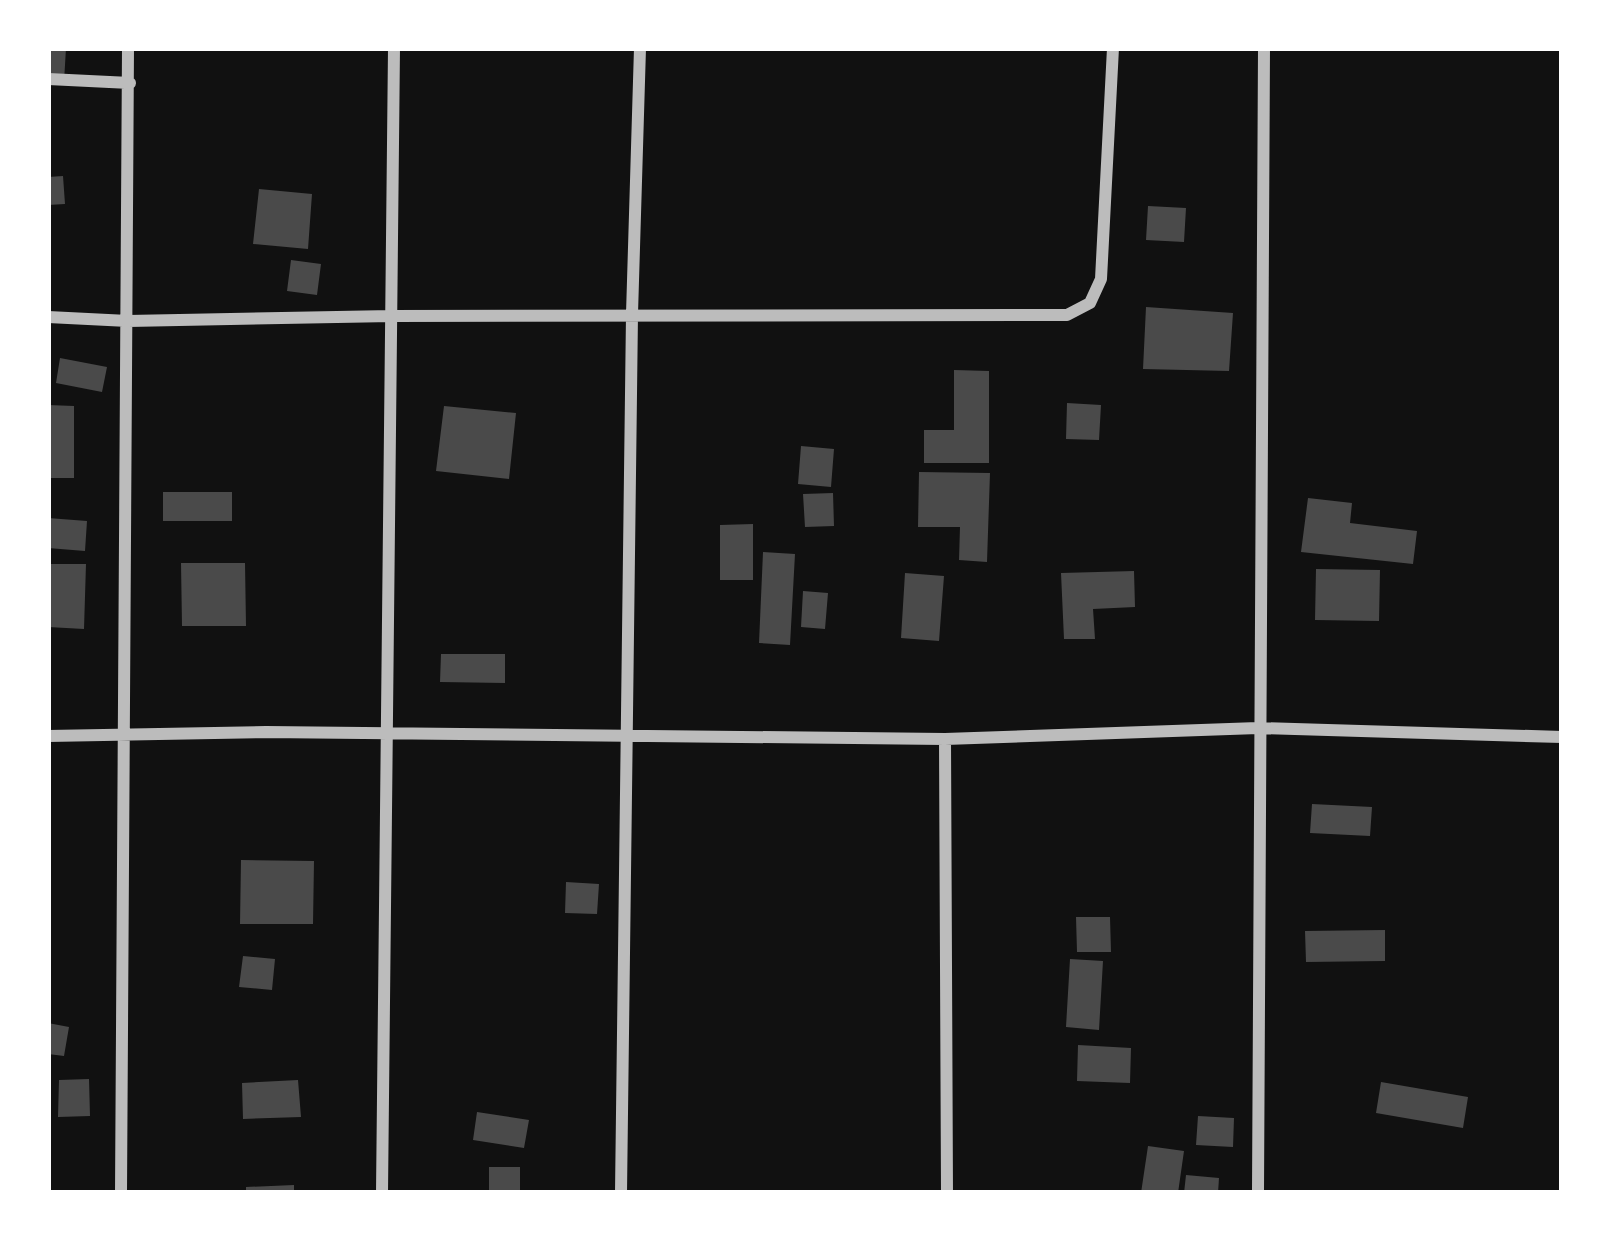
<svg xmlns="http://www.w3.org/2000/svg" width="1610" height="1241" font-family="Manrope,sans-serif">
<rect width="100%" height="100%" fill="#111"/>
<path fill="#4a4a4a" d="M 48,48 L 66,48 L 64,82 L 48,82 Z
M 63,176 L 65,204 L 48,205 L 48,177 Z
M 259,189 L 312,194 L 308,249 L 253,244 Z
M 1148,206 L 1186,208 L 1184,242 L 1146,240 Z
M 291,260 L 321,264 L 317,295 L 287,291 Z
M 1146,307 L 1233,313 L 1229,371 L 1143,369 Z
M 60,358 L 107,367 L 102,392 L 56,383 Z
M 954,370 L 989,371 L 989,463 L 924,463 L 924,430 L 954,430 Z
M 1067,403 L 1101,405 L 1099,440 L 1066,439 Z
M 48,405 L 74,406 L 74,478 L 48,478 Z
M 444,406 L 516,413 L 509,479 L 436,471 Z
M 801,446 L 834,449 L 831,487 L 798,484 Z
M 919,472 L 990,473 L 987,562 L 959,560 L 960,527 L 918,527 Z
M 163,492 L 232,492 L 232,521 L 163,521 Z
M 833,493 L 834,526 L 805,527 L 803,494 Z
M 1308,498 L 1352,503 L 1350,523 L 1417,531 L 1413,564 L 1301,552 Z
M 48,518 L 87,521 L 85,551 L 48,548 Z
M 753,524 L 753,580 L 720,580 L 720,525 Z
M 763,552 L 795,554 L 790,645 L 759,643 Z
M 181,563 L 245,563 L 246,626 L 182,626 Z
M 48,564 L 86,564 L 84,629 L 48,627 Z
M 1316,569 L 1380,570 L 1379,621 L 1315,620 Z
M 1134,571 L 1135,607 L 1093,609 L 1095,639 L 1064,639 L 1061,573 Z
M 905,573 L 944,576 L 939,641 L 901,638 Z
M 803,591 L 828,593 L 825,629 L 801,627 Z
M 441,654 L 505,654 L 505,683 L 440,682 Z
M 1312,804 L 1372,807 L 1370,836 L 1310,833 Z
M 241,860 L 314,861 L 313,924 L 240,924 Z
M 566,882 L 599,884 L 597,914 L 565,913 Z
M 1076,917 L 1110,917 L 1111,952 L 1077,952 Z
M 1385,930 L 1385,961 L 1306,962 L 1305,931 Z
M 243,956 L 275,959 L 272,990 L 239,987 Z
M 1070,959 L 1103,961 L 1099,1030 L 1066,1027 Z
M 48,1023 L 69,1027 L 64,1056 L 48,1054 Z
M 1078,1045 L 1131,1048 L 1130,1083 L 1077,1081 Z
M 89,1079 L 90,1116 L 58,1117 L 59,1080 Z
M 298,1080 L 301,1117 L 243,1119 L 242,1083 Z
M 1381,1082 L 1468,1097 L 1463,1128 L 1376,1113 Z
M 477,1112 L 529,1120 L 524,1148 L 473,1140 Z
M 1198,1116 L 1234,1118 L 1233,1147 L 1196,1145 Z
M 1148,1146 L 1184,1151 L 1178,1193 L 1141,1193 Z
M 489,1167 L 520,1167 L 520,1193 L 489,1193 Z
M 1186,1175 L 1219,1178 L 1218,1193 L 1184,1193 Z
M 294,1185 L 294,1193 L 246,1193 L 246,1187 Z"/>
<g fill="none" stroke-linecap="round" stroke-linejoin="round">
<path stroke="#bcbcbc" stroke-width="12" d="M 48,79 L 130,83
M 48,317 L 128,321 L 392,316 L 1067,315 L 1090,303 L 1101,279 L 1113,48
M 48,736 L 266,732 L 945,739 L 1258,728 L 1562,737
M 945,739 L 947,1193
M 121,1193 L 128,48
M 382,1193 L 394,48
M 621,1193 L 632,314 L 640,48
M 1258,1193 L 1264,48"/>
</g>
<rect width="1610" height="1241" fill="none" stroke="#ffffff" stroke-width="102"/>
</svg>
